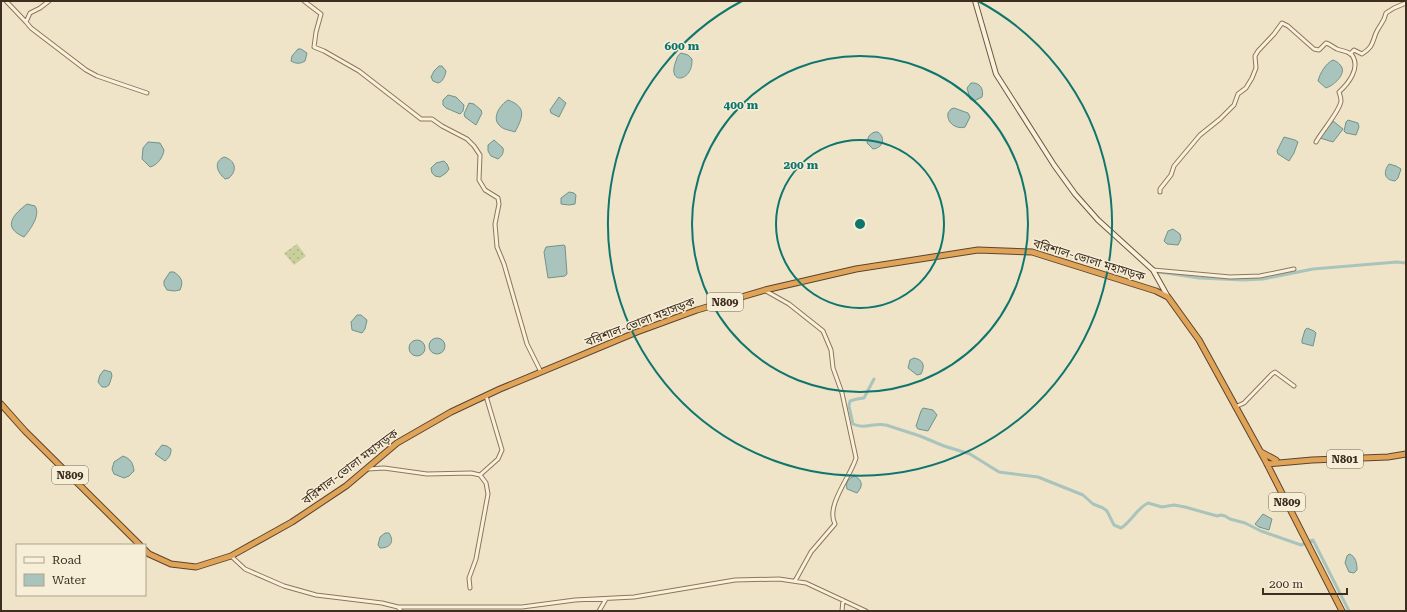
<svg xmlns="http://www.w3.org/2000/svg" width="1407" height="612" font-family="'Roboto Serif','Noto Sans Bengali',serif">
<defs>
<pattern id="park-dots" width="8" height="8" patternUnits="userSpaceOnUse"><rect width="8" height="8" fill="#c9cf9b"/><path d="M2 2h.1M6 6h.1" fill="none" stroke="#aeb285" stroke-width="1.8" stroke-linecap="round"/></pattern>
</defs>
<rect width="100%" height="100%" fill="#f0e4c8"/>
<path fill="url(#park-dots)" d="M 297,244 L 306,256 L 294,265 L 284,253 Z"/>
<path fill="#a9c4bc" stroke="#6f938a" d="M 298,49 L 301,49 L 307,53 L 305,61 C 300,64 296,64 291,61 L 292,56 Z
M 681,53 L 688,55 L 692,59 C 693,83 666,85 676,61 C 677,57 678,55 681,53 Z
M 1333,60 C 1336,61 1339,63 1341,66 C 1347,74 1333,86 1326,88 L 1318,81 C 1320,73 1326,63 1333,60 Z
M 439,66 L 442,66 L 446,71 C 445,76 443,82 438,83 L 433,81 L 431,77 L 434,71 Z
M 971,83 C 980,82 984,89 982,97 L 974,101 L 970,99 L 967,88 Z
M 448,95 L 456,97 L 464,105 L 463,111 L 460,114 L 446,108 L 443,105 L 443,100 Z
M 559,97 L 566,103 L 559,117 L 551,113 L 550,110 Z
M 508,100 C 527,107 523,117 515,132 C 510,130 504,130 500,126 C 491,118 500,105 508,100 Z
M 469,103 L 474,104 L 481,110 L 482,113 L 476,125 L 465,117 L 464,114 Z
M 954,108 L 968,113 L 970,117 L 965,127 C 956,130 946,122 948,113 L 951,109 Z
M 1348,120 L 1358,123 L 1359,127 L 1356,135 L 1346,133 L 1344,131 L 1346,122 Z
M 1333,121 L 1343,129 L 1333,142 L 1320,138 Z
M 875,132 L 878,132 C 886,138 883,148 873,149 L 867,143 C 868,137 869,134 875,132 Z
M 1284,137 L 1295,140 L 1298,142 L 1294,153 L 1289,161 L 1278,154 L 1277,151 Z
M 494,140 L 503,148 C 504,153 502,156 498,159 L 491,156 L 488,151 L 488,145 Z
M 148,142 L 160,143 L 164,150 C 163,157 158,165 150,167 L 142,159 L 143,148 Z
M 224,157 C 235,160 238,170 229,178 L 225,179 C 217,172 213,162 224,157 Z
M 444,161 L 447,164 L 449,169 L 446,173 L 440,177 L 435,176 L 432,173 L 431,168 L 436,163 Z
M 1389,164 L 1396,166 L 1401,169 L 1398,178 L 1395,181 C 1384,180 1383,172 1389,164 Z
M 569,192 L 574,193 L 576,195 L 575,204 L 569,205 L 561,204 L 561,198 Z
M 27,204 L 35,206 C 41,215 30,230 24,237 C 1,227 14,214 27,204 Z
M 1173,229 L 1180,234 L 1181,239 L 1178,245 L 1167,244 L 1164,241 L 1168,231 Z
M 564,245 L 565,246 L 567,274 L 565,276 L 548,278 L 544,252 L 546,247 Z
M 170,272 L 174,272 C 181,277 184,281 180,290 L 174,291 L 167,290 L 164,285 L 164,281 Z
M 357,315 L 361,315 L 367,320 L 365,329 L 362,333 L 352,330 L 351,322 Z
M 1307,328 L 1314,331 L 1316,333 L 1313,346 L 1302,343 L 1302,340 L 1305,330 Z
M429 346a8 8 0 1 1 16 0a8 8 0 1 1-16 0Z
M409 348a8 8 0 1 1 16 0a8 8 0 1 1-16 0Z
M 914,358 C 924,360 925,366 921,374 L 917,375 L 908,368 L 910,360 Z
M 104,370 L 111,372 L 112,376 L 109,385 L 106,387 L 102,387 L 98,382 L 100,375 Z
M 923,408 L 933,410 L 937,415 L 928,431 L 918,429 L 916,426 L 921,411 Z
M 162,445 L 167,446 L 171,449 C 171,455 169,458 165,461 L 155,454 Z
M 123,456 C 131,459 133,463 134,471 L 129,476 L 124,478 L 114,474 L 112,469 L 114,462 Z
M 855,476 C 863,481 863,486 857,493 L 847,489 C 845,482 849,478 855,476 Z
M 1263,514 L 1272,519 L 1269,530 L 1259,527 L 1255,524 Z
M 385,533 L 389,533 C 395,542 390,548 380,548 L 378,545 L 380,537 Z
M 1349,554 C 1356,556 1357,564 1357,570 L 1354,573 L 1349,572 L 1345,563 L 1347,556 Z"/>
<g fill="none" stroke-linecap="round" stroke-linejoin="round">
<path stroke="#a9c4bc" stroke-width="3" d="M 1159,272 L 1199,278 L 1243,280 L 1263,279 L 1313,269 L 1397,262 L 1406,263
M 874,379 L 864,398 L 857,399 L 850,401 L 849,406 L 853,424 C 866,430 873,422 886,425 L 920,436 L 944,446 L 970,454 L 999,472 L 1038,477 L 1083,495 L 1093,504 L 1103,508 L 1107,511 L 1114,525 L 1121,528 C 1132,521 1136,509 1148,503 L 1162,507 L 1174,505 L 1185,507 L 1217,516 L 1221,515 L 1225,516 L 1230,519 L 1245,523 L 1261,531 L 1301,545 L 1313,540 L 1349,611"/>
<defs>
<path id="street" d="M 6,1 L 26,22
M 49,1 L 40,8 L 30,13 L 26,22 L 31,28 L 86,70 L 97,76 L 147,93
M 304,1 L 321,14 L 316,32 L 314,47 L 324,51 L 359,71 L 421,119 L 432,119 L 442,126 L 467,139 L 474,146 L 480,155 L 479,180 L 485,190 L 498,198 L 499,204 L 495,224 L 497,247 L 504,264 L 527,344 L 541,372
M 1350,54 L 1354,50 L 1362,54 C 1373,47 1372,43 1376,33 C 1380,24 1384,23 1386,13 L 1394,8 L 1406,3
M 1160,192 L 1160,189 L 1171,175 L 1174,166 L 1200,135 L 1220,119 L 1234,105 L 1238,94 L 1246,88 L 1252,78 L 1256,68 L 1255,56 L 1258,51 L 1274,34 L 1282,23 L 1288,26 L 1314,49 L 1319,50 L 1326,43 C 1330,44 1333,47 1337,49 C 1342,51 1348,51 1352,55 C 1361,68 1348,84 1339,92 C 1340,95 1341,97 1341,101 C 1340,111 1322,131 1316,142
M 1153,270 L 1230,277 L 1260,276 L 1294,269
M 766,291 L 789,304 L 823,331 L 831,350 L 833,368 L 842,393 L 856,458 C 851,476 825,506 835,524 L 811,552 L 795,581
M 1235,407 L 1244,403 L 1272,374 L 1275,372 L 1294,386
M 368,469 L 384,468 L 427,474 L 471,473 L 480,475 L 486,483 L 488,494 L 476,559 L 469,578 L 470,588
M 480,475 L 498,459 L 502,450 L 486,396
M 231,556 L 245,569 L 284,586 L 316,595 L 382,603 L 398,607 L 401,611
M 398,607 L 522,607 L 575,600 L 634,597 L 735,580 L 779,579 L 806,583 L 866,611
M 599,611 L 606,599
M 842,611 L 843,600"/>
<path id="secondary" d="M 975,1 L 996,74 L 1054,165 L 1075,194 L 1098,220 L 1153,270 L 1168,297"/>
<path id="highway" d="M 1,404 L 25,431 L 140,545
M 1261,452 L 1276,460
M 1267,464 L 1312,460 L 1388,457 L 1406,454
M 145,550 L 149,554 L 171,564 L 196,567 L 231,556 L 292,522 L 346,486 L 397,443 L 451,412 L 500,389 L 637,332 L 697,310 L 765,290 L 856,269 L 978,250 L 1032,252 L 1156,291 L 1168,297 L 1199,340 L 1265,460 L 1342,611"/>
</defs>
<use href="#street" stroke="#8d765c" stroke-width="5"/>
<use href="#secondary" stroke="#6f573f" stroke-width="6"/>
<use href="#highway" stroke="#5b4430" stroke-width="7"/>
<use href="#street" stroke="#faf1dc" stroke-width="3"/>
<use href="#secondary" stroke="#faf1dc" stroke-width="4"/>
<use href="#highway" stroke="#e0a458" stroke-width="5"/>
</g>
<g fill="none" stroke="#0f766e" stroke-width="2">
<circle cx="860" cy="224" r="84"/>
<circle cx="860" cy="224" r="168"/>
<path d="M978 1A252 252 0 1 1 742 1"/>
</g>
<g text-anchor="middle" dominant-baseline="central" stroke-width="3" stroke-linejoin="round" paint-order="stroke">
<g fill="#f7eed8" stroke="#756857" stroke-width="1">
<rect x="707" y="293" width="36" height="18" rx="3"/>
<rect x="1327" y="450" width="36" height="18" rx="3"/>
<rect x="52" y="466" width="36" height="18" rx="3"/>
<rect x="1269" y="493" width="36" height="18" rx="3"/>
</g>
<g font-size="11" font-weight="bold" fill="#3d2e20">
<text x="725" y="302">N809</text>
<text x="1345" y="459">N801</text>
<text x="70" y="475">N809</text>
<text x="1287" y="502">N809</text>
</g>
<g font-size="12" fill="#3d2e20" stroke="#f7eed8">
<text transform="translate(1089 260) rotate(17)">বরিশাল-ভোলা মহাসড়ক</text>
<text transform="translate(640 322) rotate(-21)">বরিশাল-ভোলা মহাসড়ক</text>
<text transform="translate(350 467) rotate(-37)">বরিশাল-ভোলা মহাসড়ক</text>
</g>
</g>
<circle cx="860" cy="224" r="6" fill="#0f766e" stroke="#f7eed8" stroke-width="2"/>
<g font-size="12" text-anchor="middle" font-weight="bold" fill="#0f766e" stroke="#f7eed8" stroke-width="3" stroke-linejoin="round" paint-order="stroke">
<text x="682" y="50">600 m</text>
<text x="741" y="109">400 m</text>
<text x="801" y="169">200 m</text>
</g>
<rect width="1407" height="612" fill="none" stroke="#3d2e20" stroke-width="4"/>
<rect x="16" y="544" width="130" height="52" fill="#f7eed8" stroke="#ada18e"/>
<rect x="24" y="557" width="20" height="6" fill="#faf1dc" stroke="#ada18e"/>
<text x="52" y="564" font-size="12" fill="#3d2e20">Road</text>
<rect x="24" y="574" width="20" height="12" fill="#a9c4bc" stroke="#ada18e"/>
<text x="52" y="584" font-size="12" fill="#3d2e20">Water</text>
<path d="M1263 588v6h84v-6" fill="none" stroke="#3d2e20" stroke-width="2"/>
<text x="1269" y="588" font-size="12" fill="#3d2e20" stroke="#f7eed8" stroke-width="3" paint-order="stroke">200 m</text>
</svg>
